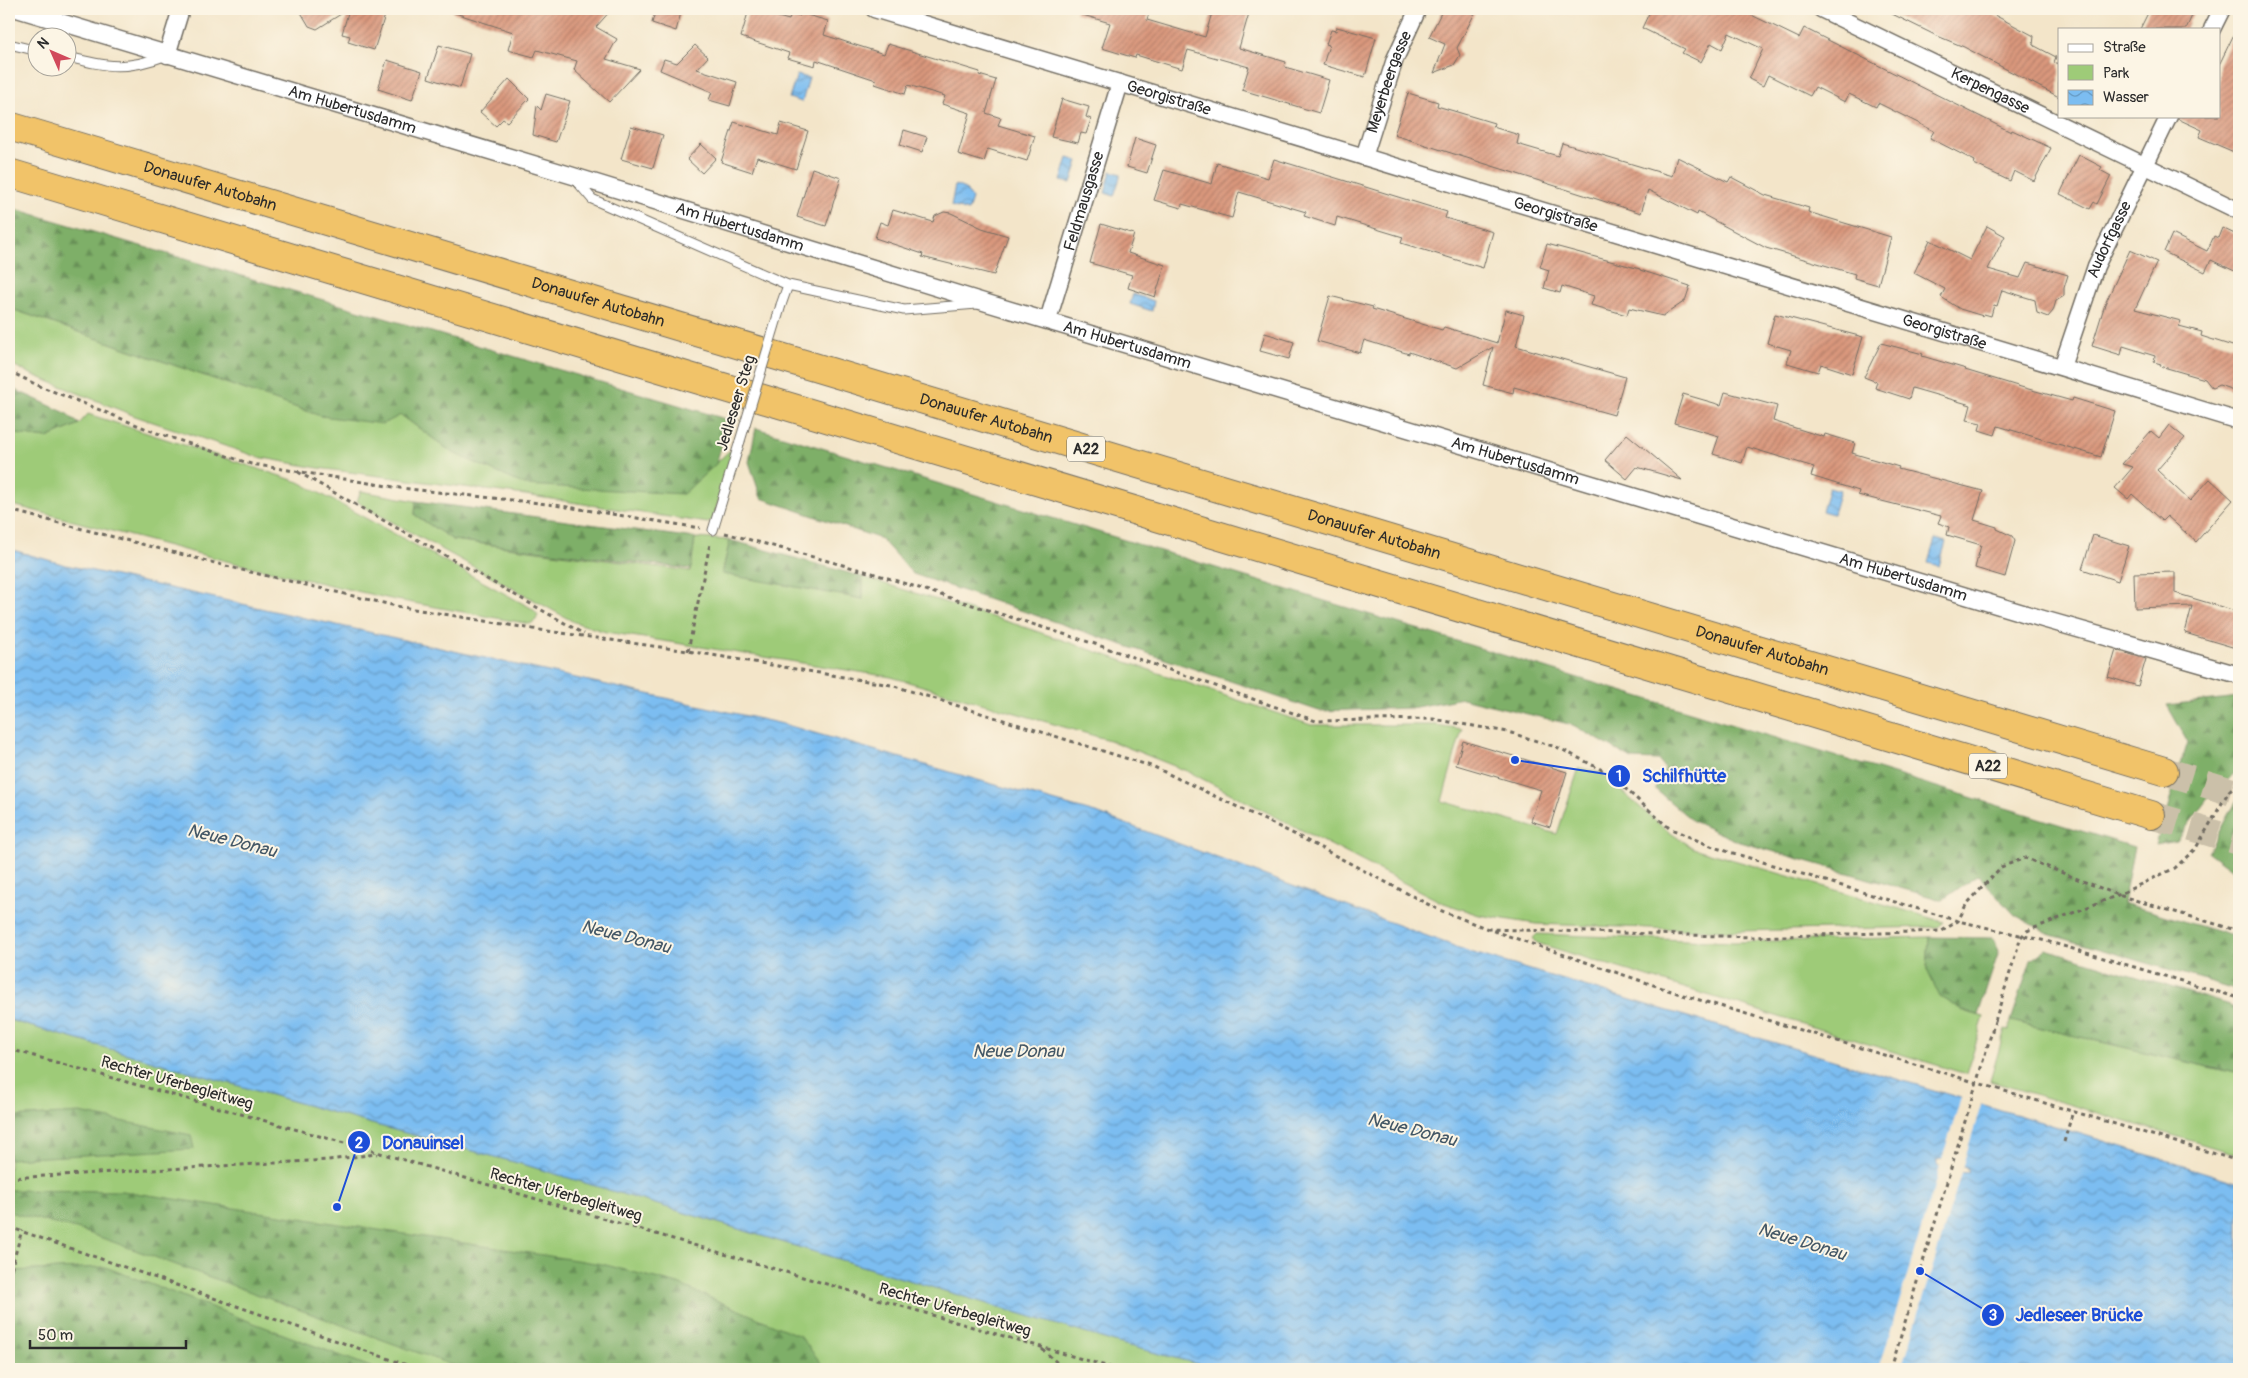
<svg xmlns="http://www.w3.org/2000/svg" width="2248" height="1378" font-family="Pangolin,sans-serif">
<defs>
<pattern id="forest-firs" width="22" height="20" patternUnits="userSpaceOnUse" patternTransform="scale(1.25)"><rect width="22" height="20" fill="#7eaf68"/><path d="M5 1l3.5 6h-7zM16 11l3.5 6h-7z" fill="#678f56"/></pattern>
<pattern id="water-waves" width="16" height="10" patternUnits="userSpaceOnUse" patternTransform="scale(1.25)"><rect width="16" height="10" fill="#7cbdf1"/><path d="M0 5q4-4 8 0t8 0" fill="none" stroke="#669ac3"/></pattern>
<pattern id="building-hatch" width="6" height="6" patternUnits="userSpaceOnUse" patternTransform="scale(1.25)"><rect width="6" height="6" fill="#da987d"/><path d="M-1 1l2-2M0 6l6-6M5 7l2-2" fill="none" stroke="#b17c67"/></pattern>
</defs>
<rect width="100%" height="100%" fill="#fcf5e5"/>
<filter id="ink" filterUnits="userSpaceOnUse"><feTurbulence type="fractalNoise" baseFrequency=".02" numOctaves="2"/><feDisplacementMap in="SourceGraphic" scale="10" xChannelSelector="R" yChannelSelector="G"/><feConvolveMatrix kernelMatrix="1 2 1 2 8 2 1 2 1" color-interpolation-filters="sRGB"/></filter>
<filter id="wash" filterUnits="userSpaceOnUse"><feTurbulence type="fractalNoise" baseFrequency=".0096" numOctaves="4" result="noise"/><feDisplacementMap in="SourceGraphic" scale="20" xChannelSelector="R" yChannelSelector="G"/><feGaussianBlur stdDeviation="1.12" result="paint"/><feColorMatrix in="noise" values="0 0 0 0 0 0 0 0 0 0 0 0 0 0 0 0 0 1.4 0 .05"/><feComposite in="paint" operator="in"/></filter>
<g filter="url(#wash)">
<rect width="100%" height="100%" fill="#f3e5c9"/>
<path fill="#9ecb78" stroke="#647b52" d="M 9,308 L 321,416 L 401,415 L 453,453 L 683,494 L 729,451 L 733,454 L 713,519 L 708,523 L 525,495 L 318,468 L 258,457 L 135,416 L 33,375 L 9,363 Z
M 88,414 L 299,482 L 533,609 L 538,615 L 536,620 L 530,624 L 391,599 L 226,561 L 9,504 L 9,433 L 47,438 L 79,424 Z
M 361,491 L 416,501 L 415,515 L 453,540 L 690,571 L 695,538 L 730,540 L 722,573 L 863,599 L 863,577 L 1018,625 L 1311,725 L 1436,725 L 1462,729 L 1442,801 L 1557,834 L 1579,768 L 1600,773 L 1669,832 L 1693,848 L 1944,922 L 1938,927 L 1734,931 L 1536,924 L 1479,915 L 1441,902 L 1189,772 L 1109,740 L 891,677 L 606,632 L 574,622 L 363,506 L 357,501 Z
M 1537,934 L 1734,942 L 1929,937 L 1927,970 L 1963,1011 L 1984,1017 L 1966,1074 L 1537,943 L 1533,938 Z
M 9,1020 L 376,1125 L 529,1166 L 1118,1343 L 1217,1369 L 9,1369 Z
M 2011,1021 L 2239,1074 L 2239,1155 L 1990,1081 L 2005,1029 L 2009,1030 Z"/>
<path fill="url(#forest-firs)" stroke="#546d4a" d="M 9,207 L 729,420 L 716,464 L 683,494 L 525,485 L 453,453 L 401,415 L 383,424 L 321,416 L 9,308 Z
M 9,387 L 66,413 L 79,424 L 47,438 L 9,433 Z
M 756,428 L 2134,847 L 2123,903 L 2239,938 L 2239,990 L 2052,935 L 2015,915 L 1978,875 L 1942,900 L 1737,841 L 1693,821 L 1655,789 L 1665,769 L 1658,760 L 1632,759 L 1573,725 L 1462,698 L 1411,708 L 1319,711 L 913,574 L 881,539 L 761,498 L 749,462 Z
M 416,501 L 695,538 L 691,569 L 453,540 L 415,515 Z
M 730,540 L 863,577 L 863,599 L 722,574 Z
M 2239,697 L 2239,769 L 2209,797 L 2176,841 L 2156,845 L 2188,742 L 2167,705 Z
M 2239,798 L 2239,875 L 2208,852 L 2234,804 Z
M 1929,937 L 1993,938 L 1999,951 L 1978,1015 L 1963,1011 L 1940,997 L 1927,970 Z
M 2046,949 L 2239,1008 L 2239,1074 L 2011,1021 L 2031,960 Z
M 80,1113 L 191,1135 L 194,1149 L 9,1159 L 9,1117 Z
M 9,1190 L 122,1191 L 602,1264 L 678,1284 L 800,1336 L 821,1363 L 820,1369 L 463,1369 L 80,1230 L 9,1212 Z
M 105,1267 L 376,1369 L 9,1369 L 9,1271 Z"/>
<path fill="url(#water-waves)" stroke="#54748e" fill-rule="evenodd" d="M 797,75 L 809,78 L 802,102 L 789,98 Z
M 1068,158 L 1078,161 L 1071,183 L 1061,181 Z
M 1111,171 L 1121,174 L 1114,196 L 1105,193 Z
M 955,185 L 965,189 L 972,199 L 968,211 L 951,206 Z
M 1133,294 L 1154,301 L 1152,311 L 1130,304 Z
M 1829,487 L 1840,490 L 1833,514 L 1822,511 Z
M 1935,539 L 1946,542 L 1939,566 L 1928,563 Z
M 9,549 L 66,565 L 783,724 L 978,780 L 1099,814 L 1470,952 L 2068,1130 L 2239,1183 L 2239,1369 L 1217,1369 L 1118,1343 L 529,1166 L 376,1125 L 9,1020 ZM 1940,1159 L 1966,1167 L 1968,1171 L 1964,1173 L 1938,1165 L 1936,1161 Z"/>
<path fill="#f3e5c9" d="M 1962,1095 L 1982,1102 L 1962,1168 L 1941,1162 Z
M 1941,1163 L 1962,1170 L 1902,1369 L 1879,1369 Z"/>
<g id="blocks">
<path fill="url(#building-hatch)" d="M 299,9 L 387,9 L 374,50 L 348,42 L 350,36 L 342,34 L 349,9 L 317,29 L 309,26 Z
M 453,9 L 612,9 L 596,27 L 617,39 L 606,59 L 640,69 L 609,102 L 574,70 L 577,61 L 537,50 L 534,57 L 508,50 L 513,32 L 452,12 Z
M 656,9 L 682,9 L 676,31 L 652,23 Z
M 749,9 L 789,20 L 791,13 L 800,16 L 801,13 L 828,21 L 824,35 L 884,54 L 888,44 L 980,72 L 979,75 L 996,80 L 986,113 L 1001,118 L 998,125 L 1035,136 L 1027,161 L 988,149 L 984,162 L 958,154 L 970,113 L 942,104 L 945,96 L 908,85 L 905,94 L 875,84 L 876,80 L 816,60 L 815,66 L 787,58 L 789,53 L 741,37 Z
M 1076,9 L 1150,9 L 1147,20 L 1205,37 L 1213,9 L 1234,9 L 1249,13 L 1239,48 L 1286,62 L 1285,67 L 1329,80 L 1319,113 L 1242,90 L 1249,67 L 1188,50 L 1182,69 L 1136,55 L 1135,58 L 1102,48 L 1110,23 L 1076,13 Z
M 1443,9 L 1477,9 L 1457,48 L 1460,55 L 1454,65 L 1434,73 L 1445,44 L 1429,37 Z
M 1651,9 L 1739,9 L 1799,38 L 1804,28 L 2011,132 L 2012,130 L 2051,148 L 2034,181 L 2014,171 L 2010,181 L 1974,164 L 1975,161 L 1930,138 L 1934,131 L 1878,103 L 1876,107 L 1849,94 L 1845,102 L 1815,87 L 1810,96 L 1768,75 L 1763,86 L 1749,79 L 1763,49 L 1729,33 L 1722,49 L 1711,43 L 1701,62 L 1682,53 L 1685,49 L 1642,28 Z
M 1882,9 L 1983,9 L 2034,36 L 2033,45 L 2056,57 L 2054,62 L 2059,64 L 2059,97 L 1964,47 L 1935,35 Z
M 2150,9 L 2195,9 L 2186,29 L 2140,29 Z
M 2239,24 L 2239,141 L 2234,152 L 2199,137 L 2202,130 L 2178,119 L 2179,116 L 2219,116 L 2219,65 Z
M 1337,27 L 1376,38 L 1365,77 L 1323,65 L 1329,45 L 1326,44 L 1331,30 L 1336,31 Z
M 439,45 L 470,54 L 460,88 L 428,78 Z
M 695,45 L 708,57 L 697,69 L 737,82 L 730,106 L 709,100 L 712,92 L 660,70 L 664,59 L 677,63 Z
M 387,60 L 422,71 L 412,100 L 378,89 Z
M 509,79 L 529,99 L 507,122 L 503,119 L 496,126 L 480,112 Z
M 1408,93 L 1438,102 L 1437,106 L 1494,123 L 1493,127 L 1519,135 L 1517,144 L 1558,156 L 1562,143 L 1672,176 L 1677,157 L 1728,182 L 1731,177 L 1765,195 L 1809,208 L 1808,212 L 1891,237 L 1878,285 L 1854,278 L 1855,274 L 1766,248 L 1698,212 L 1697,215 L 1648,190 L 1641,213 L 1394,135 Z
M 546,94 L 570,101 L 556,142 L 533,135 L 537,106 L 541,110 Z
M 1062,99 L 1089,107 L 1086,117 L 1091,119 L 1086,134 L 1081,133 L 1078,143 L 1051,137 Z
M 734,122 L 778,135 L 781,123 L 808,131 L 796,169 L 757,157 L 752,172 L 721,162 Z
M 631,126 L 663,135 L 653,168 L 621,159 Z
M 904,130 L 927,137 L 922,152 L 900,145 Z
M 1135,138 L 1156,145 L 1147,173 L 1127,167 Z
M 701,144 L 716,158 L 702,173 L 687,159 Z
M 2079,155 L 2102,167 L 2100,170 L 2111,176 L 2097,204 L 2094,202 L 2090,209 L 2060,194 Z
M 1274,159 L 1447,212 L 1445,218 L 1493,232 L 1483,268 L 1401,243 L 1403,237 L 1337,217 L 1335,226 L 1304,216 L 1306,212 L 1239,192 L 1232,218 L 1182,204 L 1181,208 L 1154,200 L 1164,170 L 1212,184 L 1217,163 L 1268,178 Z
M 812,168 L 841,178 L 826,226 L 797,217 Z
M 893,210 L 933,222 L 935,216 L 944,212 L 951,213 L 982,228 L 1008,236 L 994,275 L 922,257 L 923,254 L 875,238 L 880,222 L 888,225 Z
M 1101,224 L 1134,234 L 1128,253 L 1165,265 L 1155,297 L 1128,288 L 1132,275 L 1090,263 Z
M 1987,226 L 2005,236 L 1988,269 L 2020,278 L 2027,263 L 2068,275 L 2064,288 L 2064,296 L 2056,301 L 2053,311 L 2048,317 L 2037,313 L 2035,300 L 2002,290 L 1997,306 L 1994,305 L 1991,316 L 1984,314 L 1983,316 L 1960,309 L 1941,297 L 1945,289 L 1914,273 L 1930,240 L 1970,260 Z
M 2222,228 L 2239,236 L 2239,273 L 2211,260 L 2205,272 L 2164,252 L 2172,234 L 2207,251 L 2214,236 L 2218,238 Z
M 1547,244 L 1640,269 L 1640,270 L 1690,286 L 1685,301 L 1663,316 L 1629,308 L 1627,315 L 1591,305 L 1594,296 L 1562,286 L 1560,293 L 1544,288 L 1549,270 L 1540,267 Z
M 2130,250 L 2157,262 L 2135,309 L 2181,321 L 2179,326 L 2202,332 L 2201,336 L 2239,348 L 2239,392 L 2219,385 L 2212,388 L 2205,379 L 2160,366 L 2161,364 L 2154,362 L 2155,356 L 2123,346 L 2121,355 L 2092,346 L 2105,304 Z
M 1330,296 L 1373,307 L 1372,309 L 1442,330 L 1444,327 L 1497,343 L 1506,310 L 1524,315 L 1516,346 L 1625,377 L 1614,415 L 1514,387 L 1513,393 L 1483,385 L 1493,347 L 1457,368 L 1409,352 L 1409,354 L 1364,340 L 1360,353 L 1317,341 Z
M 1775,314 L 1863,337 L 1852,374 L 1821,364 L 1818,372 L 1787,363 L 1791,350 L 1767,343 Z
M 1265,333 L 1294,342 L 1289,359 L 1260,351 Z
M 1881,343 L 1923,354 L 1922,356 L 1966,369 L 1965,370 L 2021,387 L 2072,401 L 2073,398 L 2115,411 L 2101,457 L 1998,426 L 1995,435 L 1979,430 L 1981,423 L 1967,420 L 1971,405 L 1912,388 L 1909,399 L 1875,388 L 1877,382 L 1864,377 Z
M 1725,392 L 1777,406 L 1773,421 L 1824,437 L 1825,434 L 1855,443 L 1852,453 L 1899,467 L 1898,469 L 1983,491 L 1974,520 L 1997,527 L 1997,529 L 2012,536 L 2015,541 L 2005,577 L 1975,568 L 1981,545 L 1947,535 L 1949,527 L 1938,523 L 1941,516 L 1858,495 L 1859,491 L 1811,476 L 1814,467 L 1747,447 L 1742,463 L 1713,454 L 1719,436 L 1674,423 L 1683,394 L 1721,405 Z
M 2169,425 L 2185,438 L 2157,470 L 2190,501 L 2210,479 L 2233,500 L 2196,542 L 2167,516 L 2162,521 L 2132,494 L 2128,499 L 2115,488 L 2133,467 L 2122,464 L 2151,431 L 2159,438 Z
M 1627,434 L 1682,480 L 1637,467 L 1627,479 L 1605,460 Z
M 2093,535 L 2129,546 L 2118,581 L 2082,569 Z
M 2175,572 L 2175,593 L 2239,612 L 2239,649 L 2185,633 L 2192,606 L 2135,608 L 2134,573 Z
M 2116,650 L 2146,659 L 2138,686 L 2108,677 Z
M 1463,741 L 1567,772 L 1550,827 L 1531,821 L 1541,790 L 1456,765 Z"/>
</g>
</g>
<g filter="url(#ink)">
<use href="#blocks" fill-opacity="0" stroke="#716c62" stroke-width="1"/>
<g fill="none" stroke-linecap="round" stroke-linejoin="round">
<path stroke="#cbc0a9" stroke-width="28" stroke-dasharray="28 14" stroke-linecap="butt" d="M 2164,771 L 2239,794
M 2151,815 L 2239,841"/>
<defs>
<path id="lane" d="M 9,44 L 38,51
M 68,57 C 109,67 125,71 167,55
M 575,179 L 592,199 L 788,285 L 904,310 L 977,304
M 781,305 L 788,285
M 713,530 L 740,441"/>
<g id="street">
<path id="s1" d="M 17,9 L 570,175 L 987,303 L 2043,619 L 2239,675"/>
<path id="s2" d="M 874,9 L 2239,421"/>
<path id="s3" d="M 1821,9 L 2239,211"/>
<path d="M 2212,29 L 2222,9"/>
<path d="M 167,55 L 181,9"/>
<path id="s4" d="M 1364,157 L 1395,59 L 1418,9"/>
<path id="s5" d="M 1048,320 L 1120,83"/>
<path id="s6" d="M 2062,367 L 2096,266 L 2169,116"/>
</g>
<g id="highway">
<path id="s7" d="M 9,126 L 2164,771"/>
<path d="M 9,173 L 2151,815"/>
</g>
</defs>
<use href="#lane" stroke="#716c62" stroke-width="11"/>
<use href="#street" stroke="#716c62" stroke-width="19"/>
<use href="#highway" stroke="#716c62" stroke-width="30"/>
<path stroke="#716c62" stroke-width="3" stroke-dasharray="4 4" stroke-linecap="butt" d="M 9,371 L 35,384 L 157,433 L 251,464 L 400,488 L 548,504 L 700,528
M 298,472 L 584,634
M 9,510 L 242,570 L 396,606 L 533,629 L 688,651 L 891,685 L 1154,767 L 1296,835 L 1437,909 L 1488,929
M 725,533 L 872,573 L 1095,644 L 1316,721 L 1433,719 L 1508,732 L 1559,748 L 1608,773 L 1669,828 L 1713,847 L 1958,921 L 2046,941 L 2239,998
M 688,651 L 710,544
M 2239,931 L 2118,895 L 2025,858 L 2001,867 L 1966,905 L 1958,921 L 1942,931 L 1753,937 L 1488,929 L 1683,995 L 2239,1161
M 1995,1021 L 2021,937 L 2027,931 L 2118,895 L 2175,868 L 2196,848 L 2229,791 L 2239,782
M 9,1049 L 380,1153 L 1116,1369
M 2064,1142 L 2073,1111
M 9,1178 L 328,1160 L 377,1154
M 9,1227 L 418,1369
M 9,1277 L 22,1230
M 1042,1349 L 1064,1369
M 9,1367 L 10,1369"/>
<use href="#lane" stroke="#fff" stroke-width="9"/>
<use href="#street" stroke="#fff" stroke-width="16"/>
<use href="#highway" stroke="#f1c369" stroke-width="28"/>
<defs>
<path id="lane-bridge" d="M 740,441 L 781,305"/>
</defs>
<use href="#lane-bridge" stroke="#716c62" stroke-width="11" stroke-linecap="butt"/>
<path stroke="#716c62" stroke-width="3" stroke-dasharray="4 4" stroke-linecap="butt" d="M 1891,1369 L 1995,1021"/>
<use href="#lane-bridge" stroke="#fff" stroke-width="9"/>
</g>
</g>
<g text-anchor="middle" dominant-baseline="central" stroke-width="4" stroke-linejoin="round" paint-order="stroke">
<g fill="#fcf5e5" stroke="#6a6863" stroke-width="1">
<rect x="1067" y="436.5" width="38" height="25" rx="4"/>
<rect x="1969" y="753.5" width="38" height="25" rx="4"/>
</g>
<g font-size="15" font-weight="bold" fill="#2b2b2b">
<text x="1086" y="449">A22</text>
<text x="1988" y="766">A22</text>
</g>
<g font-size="16" fill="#2b2b2b" stroke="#fcf5e5">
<text stroke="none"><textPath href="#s4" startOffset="79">Meyerbeergasse</textPath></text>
<text stroke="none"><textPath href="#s3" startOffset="188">Kerpengasse</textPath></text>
<text stroke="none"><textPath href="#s2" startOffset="308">Georgistraße</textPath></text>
<text stroke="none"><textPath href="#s1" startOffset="350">Am Hubertusdamm</textPath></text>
<text stroke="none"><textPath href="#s7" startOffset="210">Donauufer Autobahn</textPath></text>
<text stroke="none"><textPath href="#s5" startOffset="124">Feldmausgasse</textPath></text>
<text stroke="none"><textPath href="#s2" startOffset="712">Georgistraße</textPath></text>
<text stroke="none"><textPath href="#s1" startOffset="755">Am Hubertusdamm</textPath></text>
<text stroke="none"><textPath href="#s6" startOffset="136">Audorfgasse</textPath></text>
<text stroke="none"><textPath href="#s7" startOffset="615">Donauufer Autobahn</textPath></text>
<text stroke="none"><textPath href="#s2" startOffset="1118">Georgistraße</textPath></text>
<text stroke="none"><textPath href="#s1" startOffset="1160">Am Hubertusdamm</textPath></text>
<text transform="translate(736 403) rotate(-73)">Jedleseer Steg</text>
<text stroke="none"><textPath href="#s7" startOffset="1020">Donauufer Autobahn</textPath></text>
<text stroke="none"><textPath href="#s1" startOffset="1565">Am Hubertusdamm</textPath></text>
<text stroke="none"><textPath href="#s7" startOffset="1425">Donauufer Autobahn</textPath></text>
<text stroke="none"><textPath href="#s1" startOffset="1970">Am Hubertusdamm</textPath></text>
<text stroke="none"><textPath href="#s7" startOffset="1830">Donauufer Autobahn</textPath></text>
<text transform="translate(177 1083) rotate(16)">Rechter Uferbegleitweg</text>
<text transform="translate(566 1195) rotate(16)">Rechter Uferbegleitweg</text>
<text transform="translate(955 1310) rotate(16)">Rechter Uferbegleitweg</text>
</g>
<g font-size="18" font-style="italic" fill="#435766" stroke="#fcf5e5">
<text transform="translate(232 841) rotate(14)">Neue Donau</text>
<text transform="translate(626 937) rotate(14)">Neue Donau</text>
<text x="1018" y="1051">Neue Donau</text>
<text transform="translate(1412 1130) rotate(14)">Neue Donau</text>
<text transform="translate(1802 1242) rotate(17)">Neue Donau</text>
</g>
</g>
<path fill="none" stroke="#1d4ed8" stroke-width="2" d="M1515 760L1619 776M337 1207L359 1142M1920 1271L1993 1315"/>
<g fill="#1d4ed8" stroke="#fcf5e5" stroke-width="2">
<circle cx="1515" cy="760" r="5"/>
<circle cx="337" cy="1207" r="5"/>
<circle cx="1920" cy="1271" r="5"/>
<circle cx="1619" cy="776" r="12"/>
<circle cx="359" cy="1142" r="12"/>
<circle cx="1993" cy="1315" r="12"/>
</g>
<g font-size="15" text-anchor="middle" font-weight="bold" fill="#fff">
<text x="1619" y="781">1</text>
<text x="359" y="1148">2</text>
<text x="1993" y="1320">3</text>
</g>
<g font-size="18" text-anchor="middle" font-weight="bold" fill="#1d4ed8" stroke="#fcf5e5" stroke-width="4" stroke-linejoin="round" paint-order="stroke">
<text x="1684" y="782">Schilfhütte</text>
<text x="423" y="1149">Donauinsel</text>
<text x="2079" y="1321">Jedleseer Brücke</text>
</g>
<rect width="2248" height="1378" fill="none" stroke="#fcf5e5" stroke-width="30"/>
<rect x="2058" y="28" width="162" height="90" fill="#fcf5e5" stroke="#a8a49b"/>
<rect x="2068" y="44" width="25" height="8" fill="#ffffff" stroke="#a8a49b"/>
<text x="2103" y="52" font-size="15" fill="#2b2b2b">Straße</text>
<rect x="2068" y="65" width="25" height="15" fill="#9ecb78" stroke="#a8a49b"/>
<text x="2103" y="78" font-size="15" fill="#2b2b2b">Park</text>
<rect x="2068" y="90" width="25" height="15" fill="url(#water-waves)" stroke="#a8a49b"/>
<text x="2103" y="102" font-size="15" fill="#2b2b2b">Wasser</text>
<g transform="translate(52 52) rotate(315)"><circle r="24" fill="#fcf5e5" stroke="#a8a49b"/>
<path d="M0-4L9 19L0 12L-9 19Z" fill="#d1495b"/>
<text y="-8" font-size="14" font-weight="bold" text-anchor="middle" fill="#2b2b2b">N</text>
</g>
<path d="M30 1340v8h156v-8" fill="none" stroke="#2b2b2b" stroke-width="2.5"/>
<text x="38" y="1340" font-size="15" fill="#2b2b2b" stroke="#fcf5e5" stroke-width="4" paint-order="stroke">50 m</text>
</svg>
